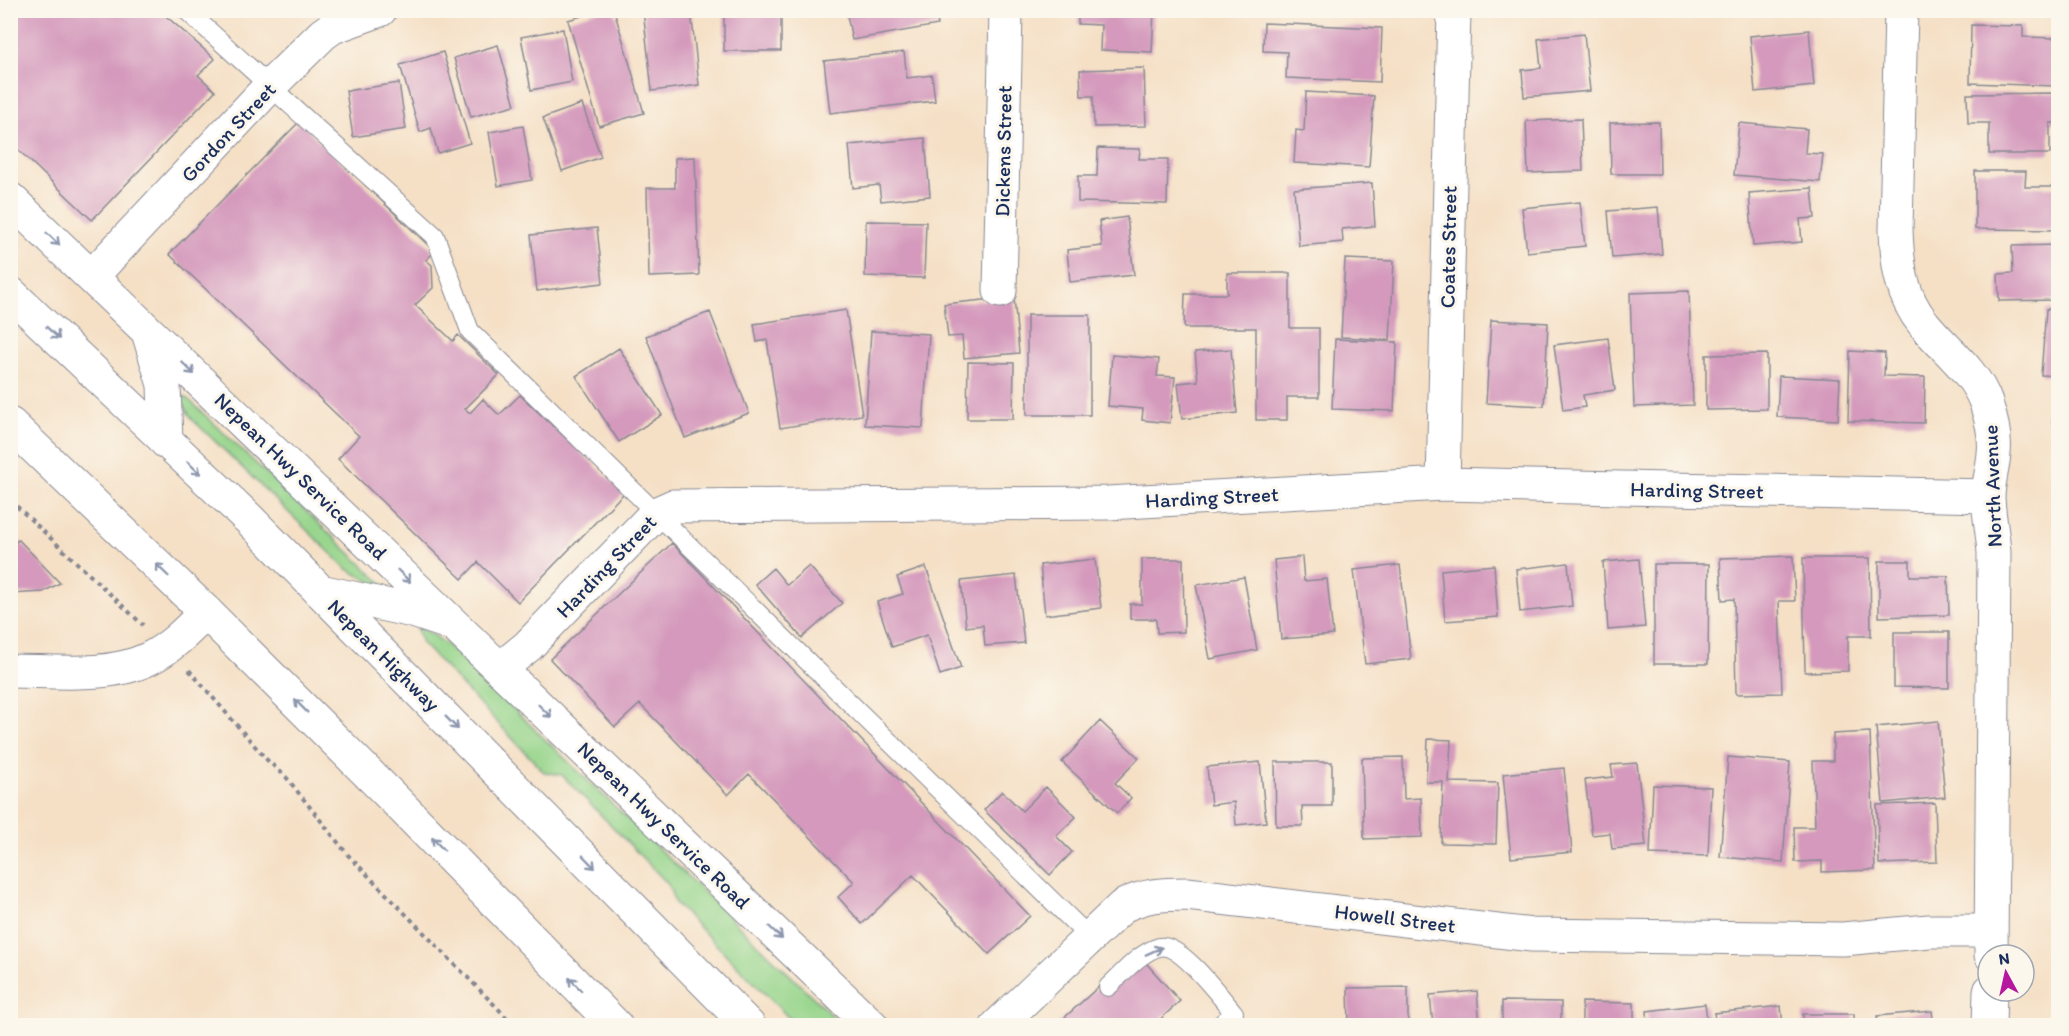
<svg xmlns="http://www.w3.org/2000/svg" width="2069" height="1036" font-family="Itim,sans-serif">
<rect width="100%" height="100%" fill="#fbf7ec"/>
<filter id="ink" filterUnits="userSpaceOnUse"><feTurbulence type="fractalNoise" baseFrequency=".0167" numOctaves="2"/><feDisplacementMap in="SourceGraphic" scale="12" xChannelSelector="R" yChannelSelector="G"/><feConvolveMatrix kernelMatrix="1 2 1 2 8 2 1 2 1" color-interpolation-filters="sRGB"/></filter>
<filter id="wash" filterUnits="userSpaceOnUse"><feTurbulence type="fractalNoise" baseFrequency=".008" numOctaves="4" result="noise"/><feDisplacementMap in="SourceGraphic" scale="24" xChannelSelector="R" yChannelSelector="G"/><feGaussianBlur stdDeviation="1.35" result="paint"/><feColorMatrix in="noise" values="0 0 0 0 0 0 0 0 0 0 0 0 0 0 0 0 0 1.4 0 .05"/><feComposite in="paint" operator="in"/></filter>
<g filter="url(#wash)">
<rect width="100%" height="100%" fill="#f5e0c6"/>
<path fill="#95d48a" stroke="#588274" stroke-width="1.5" d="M 180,394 L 187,398 L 392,593 L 347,569 L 192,419 L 184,406 Z
M 416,626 L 432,634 L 447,645 L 842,1025 L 796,1025 L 675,903 L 668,884 L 562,775 L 544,772 L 422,643 Z"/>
<g id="blocks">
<path fill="#d499bc" d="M 10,10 L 159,10 L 215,59 L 198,75 L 215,91 L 92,220 L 10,142 Z
M 602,10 L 614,10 L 644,113 L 599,126 L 568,20 Z
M 643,10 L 691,10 L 699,85 L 652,91 Z
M 754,10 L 781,10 L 781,51 L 724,51 L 724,15 L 754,15 Z
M 846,10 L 935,10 L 938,25 L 852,40 Z
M 1078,10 L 1154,10 L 1152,52 L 1100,50 L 1101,25 L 1078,24 Z
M 1264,23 L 1382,28 L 1380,82 L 1286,78 L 1287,52 L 1263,51 Z
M 1971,25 L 2023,26 L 2023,37 L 2058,38 L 2057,86 L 1970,83 Z
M 563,29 L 572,82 L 531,90 L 521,37 Z
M 1809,30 L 1814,86 L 1755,92 L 1750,36 Z
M 1584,34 L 1590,91 L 1524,97 L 1522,70 L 1541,68 L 1538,39 Z
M 498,45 L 515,105 L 471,117 L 454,58 Z
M 443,52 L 470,143 L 438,153 L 431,128 L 420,132 L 400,65 Z
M 904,52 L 907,78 L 932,75 L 935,101 L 830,113 L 824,61 Z
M 1144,68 L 1146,126 L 1094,127 L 1093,96 L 1081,96 L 1080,70 Z
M 399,83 L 406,129 L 353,137 L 346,91 Z
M 1306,92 L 1374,96 L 1369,167 L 1294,163 L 1296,130 L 1304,131 Z
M 2058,93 L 2058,123 L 2050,123 L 2050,154 L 1989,154 L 1989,123 L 1968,123 L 1967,94 Z
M 582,104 L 601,157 L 562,171 L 543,118 Z
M 1581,119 L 1583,171 L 1528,173 L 1526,121 Z
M 299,122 L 431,248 L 432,254 L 426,260 L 432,265 L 433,288 L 415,305 L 453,341 L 458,335 L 499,375 L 465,409 L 470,413 L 483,399 L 499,415 L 520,395 L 624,493 L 518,602 L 478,562 L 462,579 L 338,459 L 359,436 L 169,254 Z
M 1659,122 L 1660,174 L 1611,174 L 1610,123 Z
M 1739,123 L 1807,129 L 1805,153 L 1823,154 L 1820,182 L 1734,175 Z
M 523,126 L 532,180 L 498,186 L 489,132 Z
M 925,138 L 930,196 L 881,201 L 879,185 L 853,188 L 849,145 Z
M 1098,148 L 1140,149 L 1139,159 L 1168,159 L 1167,204 L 1078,202 L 1078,176 L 1097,176 Z
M 695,157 L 699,275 L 649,277 L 647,188 L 675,188 L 675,158 Z
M 1975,171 L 2026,171 L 2025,187 L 2058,187 L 2058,230 L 1975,229 Z
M 1372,183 L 1375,226 L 1342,229 L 1343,242 L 1299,246 L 1294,189 Z
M 1812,188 L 1815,218 L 1800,219 L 1802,242 L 1753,246 L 1749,193 Z
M 1580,202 L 1585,246 L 1527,252 L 1522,208 Z
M 1658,207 L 1662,254 L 1612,258 L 1608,211 Z
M 1127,217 L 1134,275 L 1070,282 L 1067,250 L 1102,246 L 1099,221 Z
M 866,221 L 926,222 L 924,278 L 865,276 Z
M 597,228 L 603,283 L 537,291 L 531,235 Z
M 2058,245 L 2058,300 L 1999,301 L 1998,274 L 2013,273 L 2012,246 Z
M 1345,259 L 1394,261 L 1390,340 L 1341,337 Z
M 1227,273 L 1290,273 L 1290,328 L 1319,328 L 1319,397 L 1287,397 L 1287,420 L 1256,420 L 1256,328 L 1184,328 L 1185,294 L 1227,294 Z
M 1689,291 L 1693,405 L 1634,407 L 1630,293 Z
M 1014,297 L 1019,353 L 964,358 L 962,336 L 948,337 L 944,304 Z
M 2046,309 L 2058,310 L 2058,376 L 2041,375 Z
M 846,310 L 862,415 L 780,428 L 767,340 L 757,342 L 754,324 Z
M 710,312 L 749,413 L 685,438 L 646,336 Z
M 1027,315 L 1090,315 L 1090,415 L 1027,415 Z
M 1491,320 L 1548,323 L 1544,406 L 1486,403 Z
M 871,331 L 929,334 L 923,428 L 865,425 Z
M 1608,338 L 1615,390 L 1583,395 L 1585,407 L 1563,410 L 1554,345 Z
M 1335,339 L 1397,342 L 1394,411 L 1332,409 Z
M 619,348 L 662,415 L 619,442 L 576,376 Z
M 1231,349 L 1237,413 L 1182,419 L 1178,383 L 1198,381 L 1195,352 Z
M 1850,351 L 1885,353 L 1884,376 L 1925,377 L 1924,423 L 1848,421 Z
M 1767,354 L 1767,409 L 1706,410 L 1706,355 Z
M 1112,355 L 1159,359 L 1157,376 L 1175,377 L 1170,423 L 1142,420 L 1143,409 L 1108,406 Z
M 968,362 L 1014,363 L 1013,419 L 967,419 Z
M 1779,376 L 1840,379 L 1838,420 L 1777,417 Z
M 2055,397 L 2058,397 L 2058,423 L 2052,423 Z
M 19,540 L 60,583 L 43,592 L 10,594 L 10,544 Z
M 672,543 L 1030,916 L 989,954 L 913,875 L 862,924 L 838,897 L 854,882 L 749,774 L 728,795 L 640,704 L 615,727 L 550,659 Z
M 1793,556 L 1795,601 L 1779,601 L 1782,693 L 1736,694 L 1734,599 L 1722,600 L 1720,558 Z
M 1302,557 L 1304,581 L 1327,579 L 1333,635 L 1281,639 L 1274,560 Z
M 1803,558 L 1870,558 L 1871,636 L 1848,636 L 1848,671 L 1805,672 Z
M 1095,559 L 1101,608 L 1045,615 L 1040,565 Z
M 1142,559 L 1183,559 L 1184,632 L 1157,633 L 1156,619 L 1130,619 L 1130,604 L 1142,604 Z
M 1639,559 L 1645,627 L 1608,630 L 1603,562 Z
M 1879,561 L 1910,561 L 1910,576 L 1948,576 L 1949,615 L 1879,617 Z
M 1568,563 L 1572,606 L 1520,612 L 1516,569 Z
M 1654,564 L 1709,564 L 1708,664 L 1654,664 Z
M 1400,565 L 1411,659 L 1365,664 L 1354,570 Z
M 1494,565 L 1498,617 L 1445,621 L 1441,570 Z
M 809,566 L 842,603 L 802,638 L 755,584 L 773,568 L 787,585 Z
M 926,567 L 961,668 L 940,675 L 927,635 L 892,647 L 877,602 L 903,594 L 897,577 Z
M 1016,575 L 1024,643 L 985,646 L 983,625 L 966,627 L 961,581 Z
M 1244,577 L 1257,650 L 1210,659 L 1196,585 Z
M 1894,632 L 1949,632 L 1949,688 L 1894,687 Z
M 1100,721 L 1139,758 L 1115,783 L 1131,798 L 1117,813 L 1062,762 Z
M 1938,721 L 1945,797 L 1883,803 L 1876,727 Z
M 1870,732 L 1875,870 L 1822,872 L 1822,861 L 1795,862 L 1794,827 L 1815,827 L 1813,761 L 1833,761 L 1833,734 Z
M 1428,739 L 1451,740 L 1449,782 L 1498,783 L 1496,844 L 1441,843 L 1443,782 L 1426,782 Z
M 1403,757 L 1404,799 L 1421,798 L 1422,837 L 1364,839 L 1362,758 Z
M 1728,757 L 1790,762 L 1783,862 L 1720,857 Z
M 1260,762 L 1266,822 L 1236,825 L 1234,802 L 1211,805 L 1207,767 Z
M 1275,762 L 1332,762 L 1332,806 L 1302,806 L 1303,826 L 1276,826 Z
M 1637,763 L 1646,846 L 1612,849 L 1610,833 L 1592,835 L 1585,780 L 1613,777 L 1611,765 Z
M 1564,768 L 1572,852 L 1511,858 L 1503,774 Z
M 1653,785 L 1711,787 L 1708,856 L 1650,854 Z
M 1046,787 L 1076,817 L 1056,836 L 1072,852 L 1050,875 L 984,810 L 1002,791 L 1022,811 Z
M 1935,803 L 1937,862 L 1879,864 L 1877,805 Z
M 1146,963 L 1180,1001 L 1153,1026 L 1055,1026 L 1104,982 Z
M 1408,987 L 1408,1026 L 1349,1026 L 1348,988 Z
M 1477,991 L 1480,1026 L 1433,1026 L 1430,995 Z
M 1502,1001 L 1561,1002 L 1561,1026 L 1502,1026 Z
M 1582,1002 L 1634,1003 L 1634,1026 L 1582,1026 Z
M 1705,1004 L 1708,1026 L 1648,1026 L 1647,1011 Z
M 1781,1006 L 1783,1026 L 1716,1026 L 1714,1013 Z
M 1932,1011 L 1934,1026 L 1878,1026 L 1877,1016 Z
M 1803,1014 L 1854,1014 L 1854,1026 L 1803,1026 Z"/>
</g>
</g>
<g filter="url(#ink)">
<use href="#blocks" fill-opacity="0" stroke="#888892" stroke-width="1.5"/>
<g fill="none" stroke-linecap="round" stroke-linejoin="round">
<defs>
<path id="lane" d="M 186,10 L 435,236 L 470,331 L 1090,938
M 1108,987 C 1123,973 1139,953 1159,947 C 1180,942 1221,998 1234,1013 L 1219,1026"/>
<path id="street" d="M 1901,10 L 1896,229 C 1897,263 1901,297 1924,324 C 1945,350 1975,371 1986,403 C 1991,418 1996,437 1994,453 C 1993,468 1988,483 1988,498 C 1989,517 1993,535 1994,553 L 1991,955
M 10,199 L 872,1026
M 92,276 L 270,86 L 323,34 L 333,27 L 380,10
M 1000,291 L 1006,10
M 148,332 L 164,385 L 166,442
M 1443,484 L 1454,10
M 320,591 L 413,611 L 449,623
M 501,668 L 528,646 L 655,514 L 673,506 L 1108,503 L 1443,484 L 1988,496
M 10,671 C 54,671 109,678 148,659 C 171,648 189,629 206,612
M 997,1026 L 1123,906 C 1144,895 1163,894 1187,894 L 1532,935 L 1843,939 L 1929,931 L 1991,931
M 1989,1026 L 1990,991"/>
<path id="highway" d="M 10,293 L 249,519 L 749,1026
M 10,424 L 206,612 L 397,802 L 616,1026"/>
</defs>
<use href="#lane" stroke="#888892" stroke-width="20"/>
<use href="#street" stroke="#888892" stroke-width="35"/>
<use href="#highway" stroke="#888892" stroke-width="35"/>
<path stroke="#888892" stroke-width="4" stroke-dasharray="4.5 4.5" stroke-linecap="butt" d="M 10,500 L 143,625
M 189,670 L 267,760 L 286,777 L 348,855 L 515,1026"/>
<use href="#lane" stroke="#fff" stroke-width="18"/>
<use href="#street" stroke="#fff" stroke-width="33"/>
<use href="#highway" stroke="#fff" stroke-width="33"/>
</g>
<defs><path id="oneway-shaft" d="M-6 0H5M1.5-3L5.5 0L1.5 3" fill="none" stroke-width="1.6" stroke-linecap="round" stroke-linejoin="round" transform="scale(1.5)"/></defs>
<g stroke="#8d97ae">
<use href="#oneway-shaft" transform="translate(53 239) rotate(44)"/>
<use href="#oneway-shaft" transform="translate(53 333) rotate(43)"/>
<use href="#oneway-shaft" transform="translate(188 368) rotate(44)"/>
<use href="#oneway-shaft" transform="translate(194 468) rotate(43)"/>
<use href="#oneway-shaft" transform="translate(162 570) rotate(-136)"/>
<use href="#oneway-shaft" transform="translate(404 576) rotate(44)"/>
<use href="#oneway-shaft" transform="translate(301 706) rotate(-135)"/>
<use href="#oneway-shaft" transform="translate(545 711) rotate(44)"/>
<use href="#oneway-shaft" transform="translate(452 723) rotate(45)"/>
<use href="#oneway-shaft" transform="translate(438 844) rotate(-134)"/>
<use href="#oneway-shaft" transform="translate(589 862) rotate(46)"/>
<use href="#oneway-shaft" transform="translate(776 933) rotate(44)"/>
<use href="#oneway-shaft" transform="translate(1154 951) rotate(-24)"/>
<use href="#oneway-shaft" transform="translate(575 984) rotate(-134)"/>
</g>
</g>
<g text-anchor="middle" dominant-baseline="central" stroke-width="6" stroke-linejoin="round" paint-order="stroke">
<g font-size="21" fill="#1b2f5e" stroke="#fbf7ec">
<text transform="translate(228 132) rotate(-47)">Gordon Street</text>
<text transform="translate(1003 151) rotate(-89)">Dickens Street</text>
<text transform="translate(1448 247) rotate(-89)">Coates Street</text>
<text transform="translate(301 476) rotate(44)">Nepean Hwy Service Road</text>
<text transform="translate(1992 486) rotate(-92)">North Avenue</text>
<text transform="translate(1697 490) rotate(1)">Harding Street</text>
<text transform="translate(1212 497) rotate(-3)">Harding Street</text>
<text transform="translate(606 566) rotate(-46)">Harding Street</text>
<text transform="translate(384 655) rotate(45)">Nepean Highway</text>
<text transform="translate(664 825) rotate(44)">Nepean Hwy Service Road</text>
<text transform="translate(1395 918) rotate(7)">Howell Street</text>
</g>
</g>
<rect width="2069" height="1036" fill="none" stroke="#fbf7ec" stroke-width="36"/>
<g transform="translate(2006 973) rotate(352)"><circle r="28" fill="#fbf7ec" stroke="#a1a7b3" stroke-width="1.5"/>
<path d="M0-4.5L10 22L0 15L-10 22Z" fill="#b5179e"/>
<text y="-9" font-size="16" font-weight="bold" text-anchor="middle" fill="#1b2f5e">N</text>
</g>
</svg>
